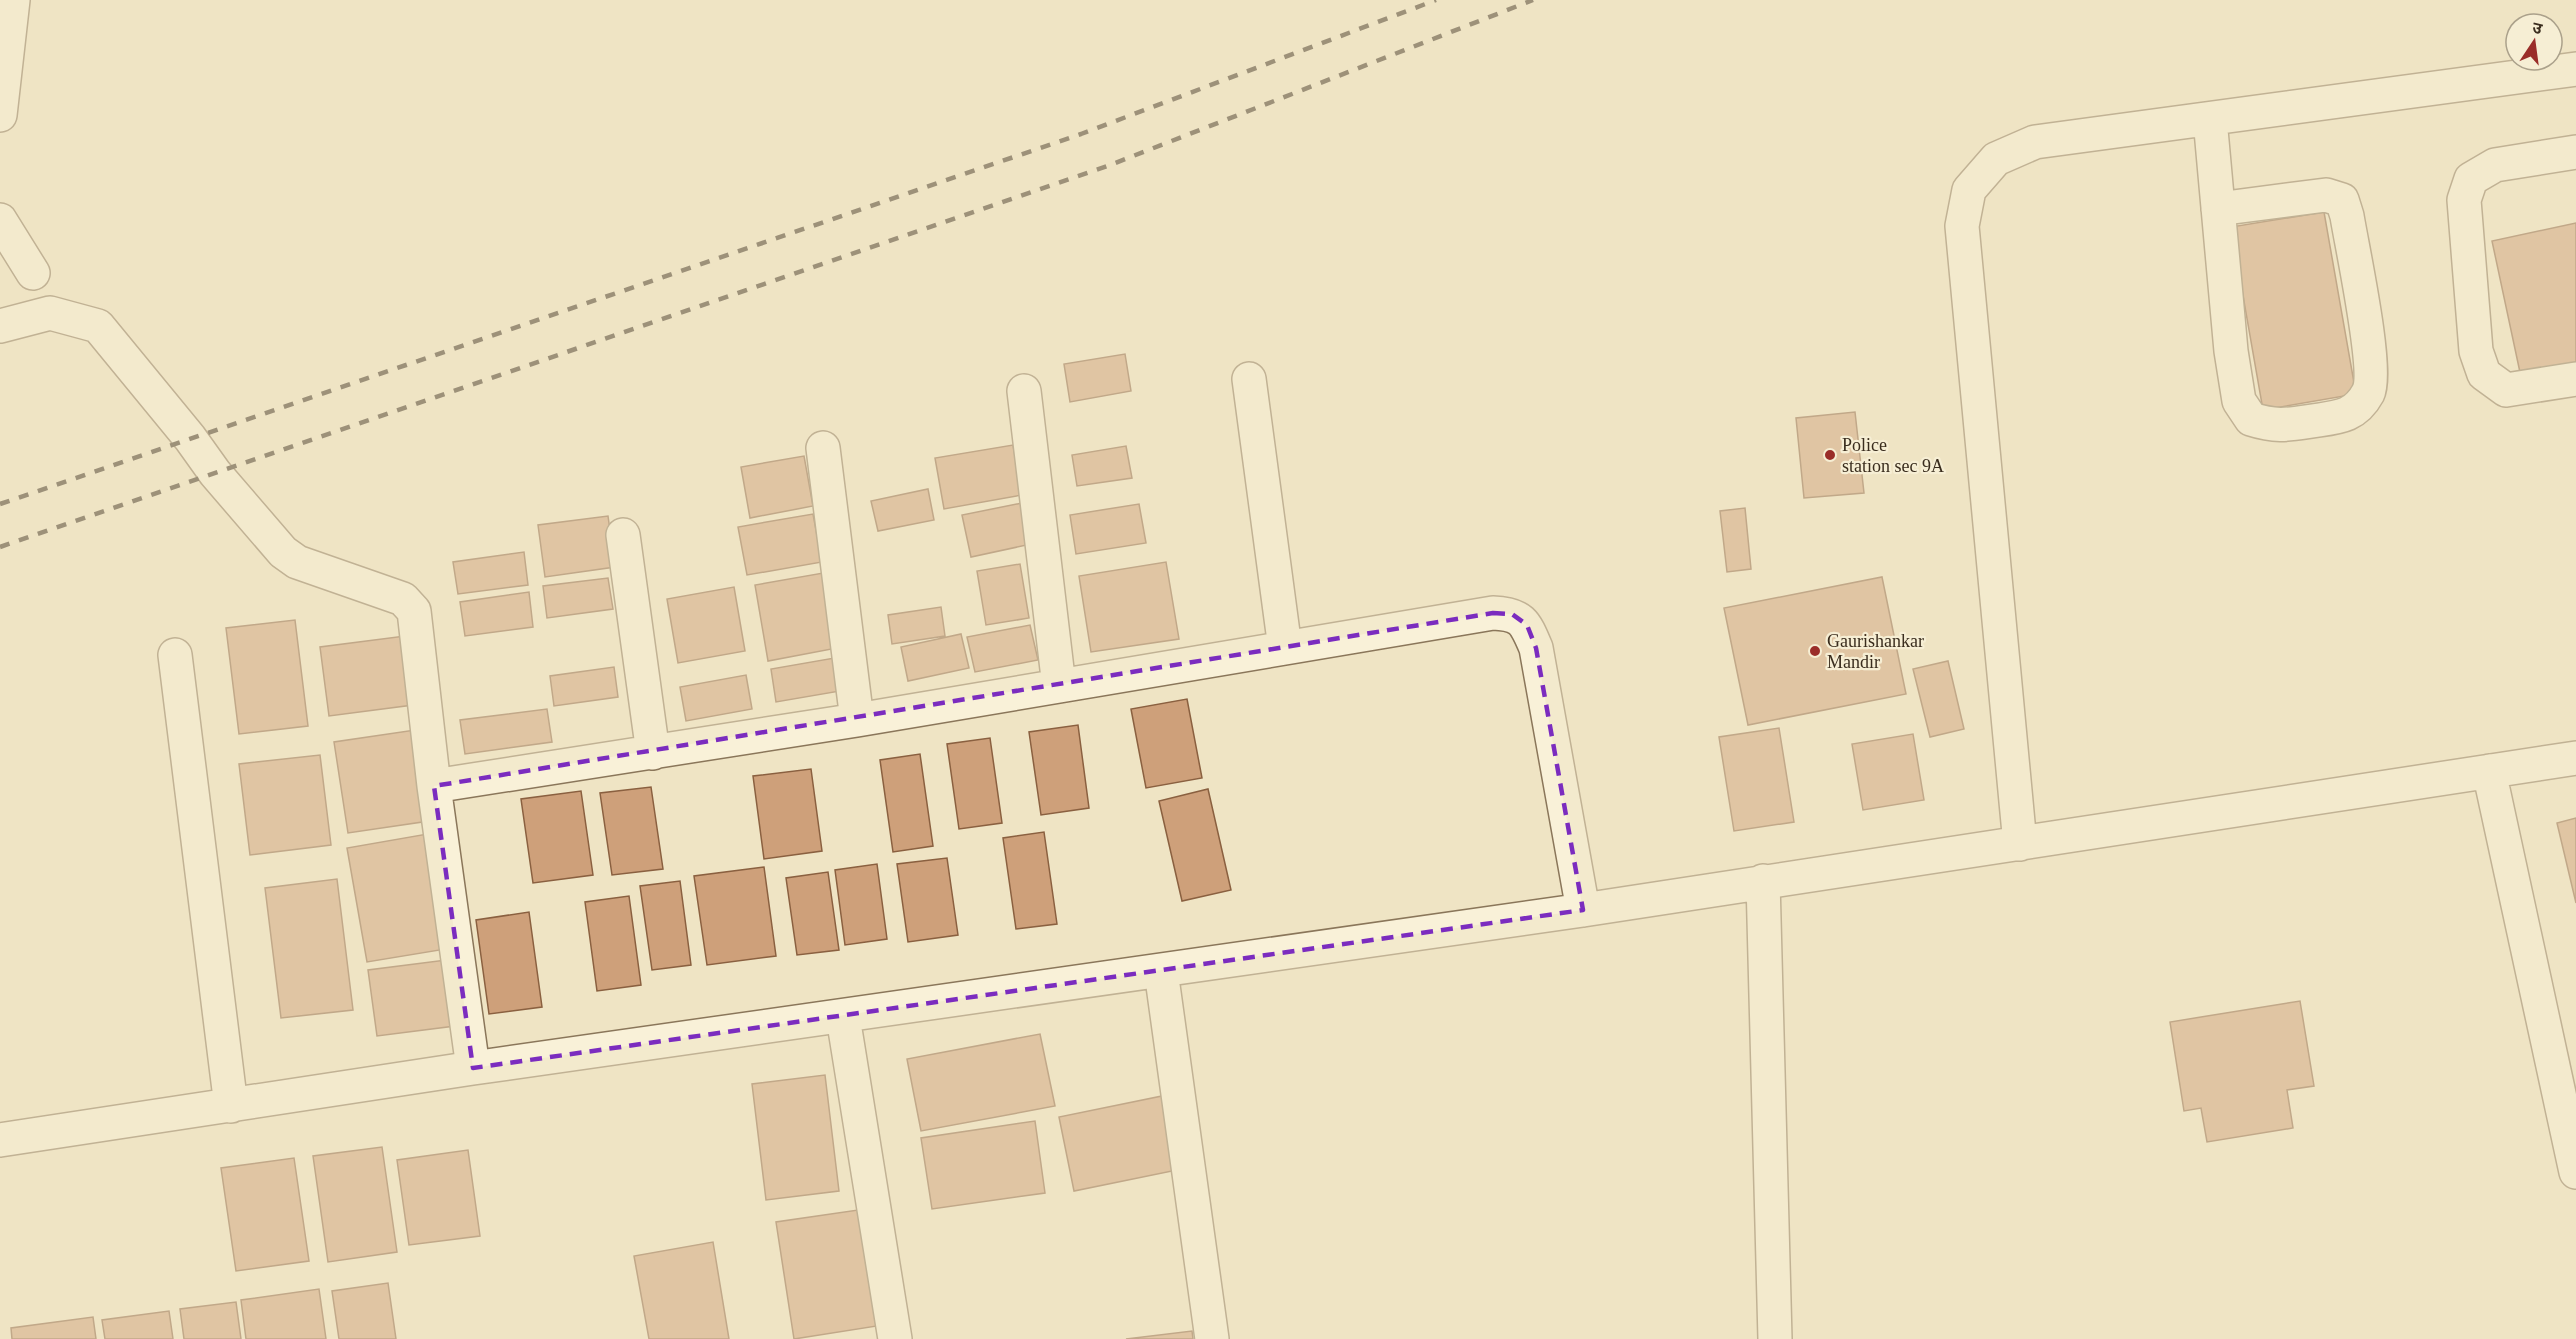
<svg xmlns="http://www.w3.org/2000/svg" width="2576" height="1339" font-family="'Times New Roman','Noto Sans Devanagari',serif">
<rect width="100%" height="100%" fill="#efe4c4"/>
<path fill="#cea07a" stroke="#8a6040" stroke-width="1.5" d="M 2324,212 L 2356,394 L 2263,410 L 2231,227 Z
M 2576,223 L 2576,366 L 2521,377 L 2492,241 Z
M 1125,354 L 1131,391 L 1070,402 L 1064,364 Z
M 1855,412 L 1864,493 L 1804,498 L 1796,418 Z
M 1013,445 L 1022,495 L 944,509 L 935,458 Z
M 1126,446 L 1132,478 L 1077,486 L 1072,455 Z
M 804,456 L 813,506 L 750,518 L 741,467 Z
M 928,489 L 934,520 L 878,531 L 871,501 Z
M 1027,502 L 1036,543 L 971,557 L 962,515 Z
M 1139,504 L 1146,543 L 1076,554 L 1070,515 Z
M 1745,508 L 1751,569 L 1727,572 L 1720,511 Z
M 813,514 L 822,562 L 747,575 L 738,527 Z
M 608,516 L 615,567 L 545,577 L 538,525 Z
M 524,552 L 528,585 L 458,594 L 453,562 Z
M 1166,562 L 1179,639 L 1091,652 L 1079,576 Z
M 1020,564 L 1029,618 L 986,625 L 977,571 Z
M 823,573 L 837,648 L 768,661 L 755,585 Z
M 1882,577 L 1906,694 L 1748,725 L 1724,608 Z
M 608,578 L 613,609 L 547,618 L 543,586 Z
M 734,587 L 745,651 L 678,663 L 667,599 Z
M 529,592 L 533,627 L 465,636 L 460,602 Z
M 941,607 L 945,636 L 892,644 L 888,615 Z
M 295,620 L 308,726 L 239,734 L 226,628 Z
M 1030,625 L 1038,660 L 975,672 L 967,637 Z
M 961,634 L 969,668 L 908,681 L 901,647 Z
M 405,636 L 413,705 L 329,716 L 320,647 Z
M 840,657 L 846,690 L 776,702 L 771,669 Z
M 1948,661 L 1964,729 L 1930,737 L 1913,669 Z
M 614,667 L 618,697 L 554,706 L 550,676 Z
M 746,675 L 752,709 L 686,721 L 680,687 Z
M 1187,699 L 1202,778 L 1146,788 L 1131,709 Z
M 547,709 L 552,742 L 465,754 L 460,720 Z
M 1078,725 L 1089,808 L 1041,815 L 1029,732 Z
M 1779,728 L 1794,822 L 1734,831 L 1719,737 Z
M 415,730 L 429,821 L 348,833 L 334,742 Z
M 1913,734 L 1924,800 L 1863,810 L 1852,744 Z
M 990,738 L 1002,823 L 959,829 L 947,744 Z
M 920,754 L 933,846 L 893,852 L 880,760 Z
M 320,755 L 331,845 L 250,855 L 239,764 Z
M 811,769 L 822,851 L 764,859 L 753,776 Z
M 651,787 L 663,869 L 612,875 L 600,793 Z
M 1208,789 L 1231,890 L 1182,901 L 1159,801 Z
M 581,791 L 593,875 L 533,883 L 521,799 Z
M 2576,818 L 2576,903 L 2557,823 Z
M 1044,832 L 1057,924 L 1016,929 L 1003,838 Z
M 433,833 L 452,948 L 367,962 L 347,848 Z
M 947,858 L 958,935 L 908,942 L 897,864 Z
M 877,864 L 887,939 L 845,945 L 835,870 Z
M 764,867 L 776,956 L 707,965 L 694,876 Z
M 828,872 L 839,950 L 797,955 L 786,878 Z
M 337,879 L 353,1010 L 281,1018 L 265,888 Z
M 680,881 L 691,965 L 652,970 L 640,886 Z
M 629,896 L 641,985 L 597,991 L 585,902 Z
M 529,912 L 542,1007 L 489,1014 L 476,920 Z
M 446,960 L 455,1026 L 377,1036 L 368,970 Z
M 2300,1001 L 2314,1086 L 2287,1090 L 2293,1128 L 2207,1142 L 2201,1108 L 2184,1111 L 2170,1022 Z
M 1040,1034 L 1055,1106 L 921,1131 L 907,1059 Z
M 825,1075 L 839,1191 L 766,1200 L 752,1084 Z
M 1167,1095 L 1182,1169 L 1074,1191 L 1059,1117 Z
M 1035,1121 L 1045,1193 L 932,1209 L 921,1138 Z
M 382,1147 L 397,1252 L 328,1262 L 313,1156 Z
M 468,1150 L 480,1236 L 409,1245 L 397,1160 Z
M 294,1158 L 309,1261 L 236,1271 L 221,1168 Z
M 858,1210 L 877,1326 L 794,1339 L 776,1222 Z
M 713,1242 L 729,1339 L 649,1339 L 634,1256 Z
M 388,1283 L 396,1339 L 339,1339 L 332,1291 Z
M 319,1289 L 326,1339 L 246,1339 L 241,1300 Z
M 236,1302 L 241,1339 L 184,1339 L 180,1309 Z
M 169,1311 L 173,1339 L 105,1339 L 102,1320 Z
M 93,1317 L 96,1339 L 12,1339 L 11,1328 Z
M 1192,1331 L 1193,1339 L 1126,1339 Z"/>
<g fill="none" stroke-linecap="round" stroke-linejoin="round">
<defs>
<path id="minor" d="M 0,115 L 13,0
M 2210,119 L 2231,351 L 2239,401 L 2251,419 C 2279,428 2290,424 2319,420 C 2341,417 2356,415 2368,393 C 2379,371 2352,247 2347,216 L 2342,200 L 2326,195 L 2218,209
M 2576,152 L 2495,165 L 2471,179 L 2464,200 L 2476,351 L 2484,374 L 2506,390 L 2576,379
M 0,220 L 33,273
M 0,326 L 50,313 L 98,326 L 190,438 L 215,473 L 283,552 L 297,562 L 403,599 L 414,611 L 434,786 L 473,1068
M 1249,379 L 1285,648
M 1024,391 L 1059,686
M 823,448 L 857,720
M 623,535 L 653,753
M 175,655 L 231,1106
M 2489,771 L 2576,1172
M 434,786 L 857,720 L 1493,613 C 1522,614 1525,622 1536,648 L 1583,910
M 2020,844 L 1962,226 L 1969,190 L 1996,159 L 2035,142 L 2576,69
M 1763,881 L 1775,1339
M 1161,971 L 1212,1339
M 843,1017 L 895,1339
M 0,1140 L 473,1068 L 1583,910 L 2576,758"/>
</defs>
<use href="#minor" stroke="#8a765a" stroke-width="36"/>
<use href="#minor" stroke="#f9f1d8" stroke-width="33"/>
<path stroke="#3a2d1e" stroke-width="4.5" stroke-dasharray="10 10" stroke-linecap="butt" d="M 0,504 L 1081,134 L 1436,0
M 0,547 L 1110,165 L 1533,0"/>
</g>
<path d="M0 0H2576V1339H0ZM 1493,613 L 1512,614 L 1527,625 L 1536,648 L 1583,910 L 473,1068 L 434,786 Z" fill="#efe4c4" fill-opacity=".55" fill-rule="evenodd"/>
<path fill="none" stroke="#7b2cbf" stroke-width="4.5" stroke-dasharray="12 8" stroke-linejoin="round" d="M 1493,613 L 1512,614 L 1527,625 L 1536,648 L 1583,910 L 473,1068 L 434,786 Z"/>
<g fill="#9a2d29" stroke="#f6eed4" stroke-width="2">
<circle cx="1830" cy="455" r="6"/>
<circle cx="1815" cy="651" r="6"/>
</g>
<g text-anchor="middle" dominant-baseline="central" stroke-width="4.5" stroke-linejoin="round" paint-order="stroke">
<g font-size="18" fill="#3a2d1e" stroke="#f6eed4" text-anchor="start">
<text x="1842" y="445">Police<tspan x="1842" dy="21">station sec 9A</tspan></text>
<text x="1827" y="641">Gaurishankar<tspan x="1827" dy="21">Mandir</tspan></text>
</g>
</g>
<g transform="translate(2534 42) rotate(13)"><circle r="28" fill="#f6eed4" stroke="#aba18b" stroke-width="1.5"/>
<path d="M0-4.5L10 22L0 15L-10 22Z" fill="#9a2d29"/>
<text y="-9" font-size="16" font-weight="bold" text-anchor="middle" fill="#3a2d1e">उ</text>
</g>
</svg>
